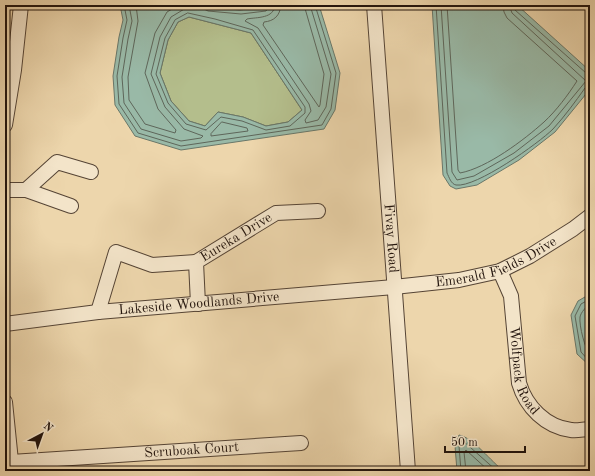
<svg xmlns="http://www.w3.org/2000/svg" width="595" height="476" font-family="'Old Standard TT',serif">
<rect width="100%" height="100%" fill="#edd6ac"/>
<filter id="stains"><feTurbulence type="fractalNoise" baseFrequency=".005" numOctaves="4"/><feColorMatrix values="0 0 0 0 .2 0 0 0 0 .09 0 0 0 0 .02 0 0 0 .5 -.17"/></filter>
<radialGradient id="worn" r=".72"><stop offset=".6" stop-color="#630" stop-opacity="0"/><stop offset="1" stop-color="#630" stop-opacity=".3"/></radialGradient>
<path fill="#b4be8c" stroke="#6b694c" d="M 189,17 L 251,33 L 302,110 L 288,122 L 266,126 L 243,117 L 218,112 L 205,126 L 189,121 L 171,101 L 160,73 L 168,40 L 178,22 Z"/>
<path fill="#99b9a7" stroke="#697769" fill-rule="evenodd" d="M 120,5 L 205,5 L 208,7 L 240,10 L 279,5 L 319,5 L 340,73 L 335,110 L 324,129 L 181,150 L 135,136 L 115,105 L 113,76 L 119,37 L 123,20 ZM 189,17 L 251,33 L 302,110 L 288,122 L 266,126 L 243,117 L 218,112 L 205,126 L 189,121 L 171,101 L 160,73 L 168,40 L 178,22 Z
M 432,5 L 517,5 L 590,71 L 590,88 L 586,94 L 555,132 L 519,160 L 477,185 L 456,189 L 450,186 L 443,175 Z
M 590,294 L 590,366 L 577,354 L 571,315 L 578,301 Z
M 459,435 C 474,438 491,462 504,471 L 457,471 L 455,446 Z"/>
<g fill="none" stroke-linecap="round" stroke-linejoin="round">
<path stroke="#5e665a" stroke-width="1" d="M 124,5 L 127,20 L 123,38 L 117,76 L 119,104 L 138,133 L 181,146 L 322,125 L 331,109 L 336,73 L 315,5
M 129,5 L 132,21 L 128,39 L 122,77 L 124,103 L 141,129 L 181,141 L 201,138 L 203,136 L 184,129 L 165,107 L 151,74 L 160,37 L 171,17 L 186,8 L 197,9 L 199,5
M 136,5 L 138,21 L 128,77 L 129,100 L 145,124 L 175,133 L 176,130 L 158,109 L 145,73 L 155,33 L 167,12 L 179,5
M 204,5 L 204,9 L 208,11 L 241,14 L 266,11 L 270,5
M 275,5 C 274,19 257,17 247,19 L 245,21 L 258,28 L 309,104 L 311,111 L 305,120 L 306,123 L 318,120 L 326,107 L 331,74 L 310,5
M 281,5 C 280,16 274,21 264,22 L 263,25 L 319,107 L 320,105 L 324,74 L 304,5
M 436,5 L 447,173 C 449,177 451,184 456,185 C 476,188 539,143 553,129 C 565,116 575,102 585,88 L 590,87
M 441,5 L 452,172 L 457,180 L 474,176 L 514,153 L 549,126 L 586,81 L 512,13 L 509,5
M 447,5 L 458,170 L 460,173 C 487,168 524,140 544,122 C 556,111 568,95 577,81 L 507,18 L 504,12 L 503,5
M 514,5 L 515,10 L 586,73 L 590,74
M 188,13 L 215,19 L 253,30 L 305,107 L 305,113 L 290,126 L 266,130 L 242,121 L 221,117 L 206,130 L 186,124 L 168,103 L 156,74 L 165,38 L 175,20 Z
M 222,122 L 247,128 L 248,131 L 211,136 L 211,134 Z
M 590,299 L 581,304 L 575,316 L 581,352 L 590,362
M 590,304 C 586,307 581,312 580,317 C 579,326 585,349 590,355
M 461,471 L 459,446 L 462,440 L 497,471
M 466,471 L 464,452 L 466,450 L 489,471"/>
<defs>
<g id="minor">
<path id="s1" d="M 374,5 L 408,471"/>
<path d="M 5,125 L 14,70 L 21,5"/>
<path d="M 5,190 L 26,190 L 71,206"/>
<path d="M 26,190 L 57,162 L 91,172"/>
<path id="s2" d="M 500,271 L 511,296 L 519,383 C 526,407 546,427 571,430 C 577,431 584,429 590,429"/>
<path id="s3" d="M 198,304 L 196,262 L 276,213 L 318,211"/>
<path d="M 98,312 L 116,252 L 152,265 L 196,262"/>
<path id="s4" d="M 5,324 L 98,312 L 394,287 L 459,280 L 500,271 L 530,256 L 573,229 L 590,216"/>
<path d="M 5,402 L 12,471"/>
<path id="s5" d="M 11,462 L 301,443"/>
</g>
</defs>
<use href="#minor" stroke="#554435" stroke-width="16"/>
<use href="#minor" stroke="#f3e4c9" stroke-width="14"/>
</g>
<g text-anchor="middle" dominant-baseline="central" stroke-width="3" stroke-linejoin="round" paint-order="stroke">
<g font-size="14" fill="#22140d" stroke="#f3e4c9">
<text stroke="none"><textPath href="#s3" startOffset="89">Eureka Drive</textPath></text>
<text stroke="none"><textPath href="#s1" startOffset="234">Fivay Road</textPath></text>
<text stroke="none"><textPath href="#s4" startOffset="497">Emerald Fields Drive</textPath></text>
<text stroke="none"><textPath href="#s4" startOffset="195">Lakeside Woodlands Drive</textPath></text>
<text stroke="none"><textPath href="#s2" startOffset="104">Wolfpack Road</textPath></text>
<text stroke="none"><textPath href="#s5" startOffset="181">Scruboak Court</textPath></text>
</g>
</g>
<rect width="595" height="476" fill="none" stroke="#edd6ac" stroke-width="20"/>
<rect x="6" y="6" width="583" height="464" fill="none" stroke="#22140d" stroke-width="2"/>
<rect x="10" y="10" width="575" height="456" fill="none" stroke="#22140d"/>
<g transform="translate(42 434) rotate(41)" stroke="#f3e4c9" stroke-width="3" paint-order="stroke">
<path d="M0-3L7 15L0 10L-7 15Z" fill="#22140d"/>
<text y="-6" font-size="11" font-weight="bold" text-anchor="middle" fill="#22140d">N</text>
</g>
<path d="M445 446v6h80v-6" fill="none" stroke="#22140d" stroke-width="2"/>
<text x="451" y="446" font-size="12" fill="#22140d" stroke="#f3e4c9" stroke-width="3" paint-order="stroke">50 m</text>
<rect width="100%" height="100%" filter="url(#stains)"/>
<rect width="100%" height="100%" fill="url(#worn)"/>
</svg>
